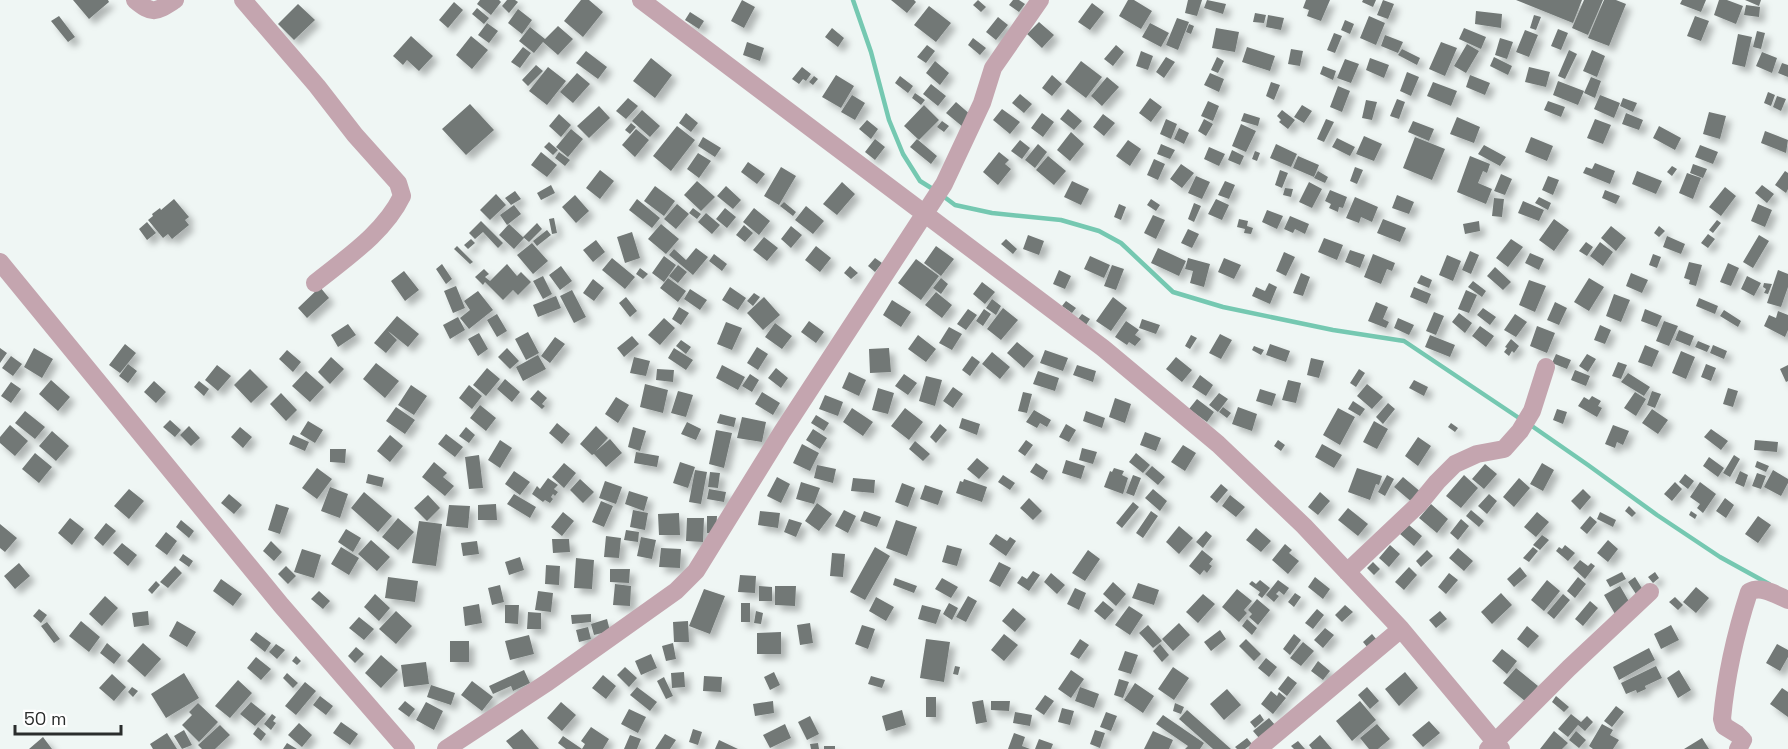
<svg xmlns="http://www.w3.org/2000/svg" width="1788" height="749" font-family="'Space Grotesk',sans-serif">
<defs>
<filter id="shadow"><feDropShadow dx="5.5" dy="5.5" stdDeviation="3" flood-color="#0004"/></filter>
</defs>
<rect width="100%" height="100%" fill="#eff6f4"/>
<g fill="none" stroke-linecap="round" stroke-linejoin="round">
<path stroke="#75c8b1" stroke-width="4.5" d="M 853,0 L 871,52 L 889,120 L 903,154 L 920,181 L 936,191
M 943,196 L 955,205 L 992,213 L 1061,220 L 1099,231 L 1121,243 L 1173,292 L 1223,307 L 1333,330 L 1404,341 L 1522,420
M 1529,424 L 1588,465 L 1657,515 L 1720,557 L 1769,584"/>
</g>
<path fill="#727876" filter="url(#shadow)" d="M 73,0 L 108,0 L 109,2 L 89,19 Z
M 480,0 L 499,0 L 501,2 L 491,15 L 477,4 Z
M 507,0 L 515,0 L 518,2 L 509,13 L 502,6 Z
M 581,0 L 589,0 L 603,12 L 583,37 L 564,21 Z
M 742,0 L 755,7 L 744,28 L 731,21 Z
M 891,0 L 914,0 L 916,2 L 907,13 Z
M 978,0 L 986,7 L 981,12 L 973,5 Z
M 1013,0 L 1019,0 L 1025,4 L 1019,12 L 1009,5 Z
M 1128,0 L 1134,0 L 1152,11 L 1141,29 L 1119,16 Z
M 1188,0 L 1202,0 L 1197,16 L 1185,13 Z
M 1207,0 L 1226,4 L 1223,14 L 1204,8 Z
M 1306,0 L 1330,0 L 1321,21 L 1307,16 L 1309,10 L 1303,8 Z
M 1363,0 L 1376,0 L 1373,7 L 1362,2 Z
M 1383,0 L 1394,4 L 1388,19 L 1377,15 Z
M 1516,0 L 1582,0 L 1573,23 Z
M 1584,0 L 1603,0 L 1588,35 L 1572,28 Z
M 1604,0 L 1616,0 L 1626,4 L 1609,46 L 1588,38 Z
M 1682,0 L 1706,0 L 1701,12 L 1680,4 Z
M 1719,0 L 1727,0 L 1743,6 L 1736,24 L 1714,15 Z
M 1745,0 L 1761,0 L 1759,6 Z
M 454,2 L 463,10 L 448,28 L 439,20 Z
M 1092,3 L 1104,12 L 1090,30 L 1078,22 Z
M 298,4 L 315,20 L 294,40 L 278,24 Z
M 1746,5 L 1760,7 L 1759,17 L 1744,15 Z
M 929,6 L 951,23 L 936,42 L 914,25 Z
M 477,8 L 489,18 L 484,24 L 472,14 Z
M 518,9 L 532,20 L 522,34 L 508,23 Z
M 1476,11 L 1502,14 L 1501,28 L 1475,24 Z
M 690,12 L 704,21 L 699,29 L 685,20 Z
M 1255,13 L 1266,15 L 1264,23 L 1253,22 Z
M 1268,15 L 1284,18 L 1281,30 L 1266,27 Z
M 1534,15 L 1541,17 L 1536,30 L 1530,28 Z
M 59,16 L 75,37 L 68,42 L 51,21 Z
M 1369,16 L 1385,23 L 1376,45 L 1360,38 Z
M 1695,16 L 1709,21 L 1701,41 L 1687,36 Z
M 998,17 L 1008,25 L 996,40 L 986,32 Z
M 1177,18 L 1189,22 L 1178,50 L 1166,45 Z
M 1345,20 L 1354,24 L 1350,34 L 1341,30 Z
M 1039,22 L 1054,35 L 1042,48 L 1027,34 Z
M 487,23 L 498,31 L 489,43 L 478,35 Z
M 1150,23 L 1169,33 L 1161,47 L 1142,37 Z
M 1189,24 L 1194,26 L 1191,34 L 1186,32 Z
M 558,26 L 573,39 L 558,55 L 543,42 L 534,53 L 519,41 L 530,27 L 545,39 Z
M 832,28 L 844,38 L 838,47 L 825,37 Z
M 1216,28 L 1239,32 L 1235,52 L 1212,48 Z
M 1464,28 L 1486,37 L 1481,49 L 1459,39 Z
M 1558,29 L 1568,33 L 1561,50 L 1551,46 Z
M 1525,30 L 1538,35 L 1529,57 L 1516,52 Z
M 1757,31 L 1765,33 L 1761,49 L 1753,47 Z
M 1334,33 L 1342,36 L 1335,53 L 1327,50 Z
M 1738,34 L 1752,37 L 1745,67 L 1732,64 Z
M 1385,35 L 1403,42 L 1398,53 L 1381,46 Z
M 411,36 L 433,56 L 419,71 L 407,60 L 403,65 L 393,56 Z
M 471,36 L 488,50 L 472,69 L 456,55 Z
M 973,38 L 986,48 L 980,55 L 968,45 Z
M 1500,38 L 1513,42 L 1507,59 L 1495,55 Z
M 747,42 L 764,48 L 760,61 L 743,55 Z
M 1441,42 L 1457,48 L 1445,76 L 1429,69 Z
M 1467,44 L 1479,51 L 1466,73 L 1454,66 Z
M 927,45 L 935,51 L 926,63 L 917,57 Z
M 1116,45 L 1124,52 L 1113,66 L 1104,59 Z
M 523,47 L 531,53 L 520,68 L 511,62 Z
M 1247,47 L 1275,56 L 1270,71 L 1242,62 Z
M 1291,49 L 1303,51 L 1300,66 L 1288,64 Z
M 1402,49 L 1420,58 L 1417,65 L 1398,55 Z
M 1569,50 L 1577,54 L 1565,79 L 1558,76 Z
M 1592,50 L 1605,56 L 1597,77 L 1583,71 Z
M 586,51 L 607,67 L 598,79 L 576,63 Z
M 1141,51 L 1153,56 L 1148,70 L 1136,66 Z
M 1762,52 L 1777,58 L 1772,73 L 1756,66 Z
M 1166,57 L 1175,62 L 1164,78 L 1156,72 Z
M 1217,57 L 1224,61 L 1218,73 L 1211,70 Z
M 1494,57 L 1512,66 L 1508,75 L 1490,66 Z
M 651,58 L 672,75 L 655,98 L 633,81 Z
M 1370,58 L 1389,65 L 1384,78 L 1366,70 Z
M 1345,59 L 1359,64 L 1351,83 L 1337,78 Z
M 935,61 L 949,73 L 940,85 L 926,73 Z
M 1081,61 L 1102,77 L 1086,98 L 1065,82 Z
M 1782,63 L 1788,65 L 1788,77 L 1778,73 Z
M 536,65 L 543,71 L 528,86 L 522,80 Z
M 1323,66 L 1336,71 L 1333,80 L 1320,74 Z
M 548,67 L 566,81 L 547,105 L 529,91 Z
M 802,67 L 811,74 L 806,81 L 803,79 L 799,84 L 792,79 Z
M 1529,67 L 1550,72 L 1546,87 L 1525,82 Z
M 1407,72 L 1419,77 L 1411,96 L 1400,91 Z
M 577,73 L 590,84 L 573,103 L 560,92 Z
M 1210,73 L 1224,79 L 1219,92 L 1204,85 Z
M 836,75 L 854,86 L 841,108 L 822,97 Z
M 1052,75 L 1062,84 L 1052,96 L 1042,88 Z
M 1470,75 L 1490,83 L 1485,95 L 1466,87 Z
M 814,76 L 818,79 L 813,85 L 809,82 Z
M 900,76 L 913,86 L 908,93 L 895,83 Z
M 1107,77 L 1119,87 L 1102,106 L 1091,96 Z
M 1591,77 L 1601,81 L 1595,98 L 1584,93 Z
M 1558,81 L 1584,91 L 1578,105 L 1553,95 Z
M 1271,82 L 1280,85 L 1274,100 L 1266,96 Z
M 1433,82 L 1457,91 L 1451,106 L 1427,96 Z
M 931,84 L 946,96 L 938,106 L 923,94 Z
M 1338,86 L 1350,91 L 1342,112 L 1330,107 Z
M 1768,92 L 1775,95 L 1771,106 L 1764,103 Z
M 915,93 L 925,100 L 921,105 L 912,98 Z
M 1020,94 L 1032,104 L 1024,113 L 1012,103 Z
M 852,95 L 865,103 L 855,120 L 841,112 Z
M 1600,95 L 1620,103 L 1614,118 L 1594,109 Z
M 1777,96 L 1786,99 L 1781,111 L 1773,107 Z
M 628,98 L 638,106 L 626,119 L 616,111 Z
M 1150,98 L 1162,107 L 1151,122 L 1139,113 Z
M 1623,98 L 1637,103 L 1633,112 L 1620,106 Z
M 1397,99 L 1405,102 L 1399,119 L 1390,116 Z
M 1366,100 L 1377,102 L 1372,120 L 1362,118 Z
M 1208,101 L 1219,106 L 1213,121 L 1201,116 Z
M 1548,101 L 1565,107 L 1561,117 L 1544,110 Z
M 956,102 L 972,116 L 963,127 L 946,113 Z
M 470,104 L 494,130 L 466,155 L 442,129 Z
M 924,105 L 939,120 L 919,140 L 904,126 Z
M 1302,105 L 1312,111 L 1304,123 L 1294,117 Z
M 599,106 L 610,118 L 589,138 L 577,126 Z
M 1002,109 L 1020,122 L 1010,134 L 993,120 Z
M 1068,109 L 1082,121 L 1074,130 L 1060,119 Z
M 642,110 L 660,126 L 650,137 L 632,121 Z
M 1282,110 L 1295,120 L 1288,129 L 1279,122 L 1281,120 L 1277,116 Z
M 1709,112 L 1726,116 L 1720,139 L 1703,134 Z
M 686,113 L 698,123 L 691,132 L 679,123 Z
M 1042,113 L 1054,122 L 1043,137 L 1031,128 Z
M 1244,113 L 1260,118 L 1258,126 L 1241,121 Z
M 1626,113 L 1643,120 L 1639,130 L 1622,124 Z
M 559,114 L 571,125 L 561,137 L 549,126 Z
M 1103,114 L 1115,123 L 1104,136 L 1093,127 Z
M 1457,117 L 1480,127 L 1474,143 L 1450,134 Z
M 1166,119 L 1177,124 L 1171,139 L 1160,134 Z
M 1204,119 L 1213,124 L 1206,136 L 1198,131 Z
M 1326,119 L 1334,122 L 1324,142 L 1317,139 Z
M 1595,119 L 1611,125 L 1603,144 L 1587,138 Z
M 867,120 L 878,129 L 871,139 L 859,129 Z
M 942,121 L 949,126 L 944,132 L 937,127 Z
M 1413,121 L 1434,129 L 1429,141 L 1408,132 Z
M 631,123 L 636,127 L 630,134 L 625,130 Z
M 1241,124 L 1256,131 L 1246,152 L 1232,146 Z
M 677,126 L 695,140 L 671,171 L 653,156 Z
M 1659,126 L 1681,138 L 1675,150 L 1653,138 Z
M 1179,128 L 1189,133 L 1184,144 L 1174,139 Z
M 571,129 L 583,139 L 568,157 L 556,147 Z
M 636,129 L 649,140 L 635,157 L 622,145 Z
M 1765,131 L 1788,140 L 1786,153 L 1761,143 Z
M 1071,132 L 1084,144 L 1070,161 L 1057,150 Z
M 1364,136 L 1382,144 L 1374,161 L 1356,154 Z
M 703,137 L 721,148 L 715,157 L 698,146 Z
M 1415,137 L 1445,149 L 1432,180 L 1403,168 Z
M 1531,137 L 1553,146 L 1547,161 L 1525,152 Z
M 1337,138 L 1355,147 L 1350,156 L 1332,147 Z
M 875,139 L 885,147 L 875,160 L 865,152 Z
M 917,139 L 937,156 L 931,164 L 910,147 Z
M 1020,140 L 1030,148 L 1022,159 L 1011,151 Z
M 1128,140 L 1141,149 L 1130,166 L 1116,156 Z
M 549,142 L 558,150 L 553,155 L 544,147 Z
M 1038,144 L 1047,152 L 1035,168 L 1025,160 Z
M 1161,144 L 1175,150 L 1170,159 L 1157,154 Z
M 1276,144 L 1297,154 L 1291,167 L 1270,158 Z
M 1484,145 L 1506,157 L 1500,166 L 1478,154 Z
M 1700,145 L 1718,152 L 1713,164 L 1695,157 Z
M 1209,147 L 1225,154 L 1219,166 L 1204,159 Z
M 1232,150 L 1244,156 L 1240,165 L 1228,160 Z
M 1255,151 L 1260,153 L 1257,161 L 1252,159 Z
M 541,152 L 557,165 L 547,177 L 531,165 Z
M 559,152 L 570,160 L 565,166 L 555,158 Z
M 999,152 L 1009,160 L 1005,164 L 1011,169 L 998,185 L 983,172 Z
M 698,153 L 711,161 L 699,178 L 687,169 Z
M 1048,156 L 1066,171 L 1054,185 L 1036,170 Z
M 1298,156 L 1319,165 L 1314,177 L 1293,168 Z
M 1470,156 L 1490,164 L 1487,173 L 1483,171 L 1478,183 L 1492,189 L 1486,204 L 1457,192 Z
M 1154,159 L 1165,164 L 1158,180 L 1147,175 Z
M 748,162 L 765,174 L 757,184 L 741,172 Z
M 1595,163 L 1615,171 L 1610,184 L 1583,173 L 1586,167 L 1592,169 Z
M 1181,164 L 1194,173 L 1182,188 L 1170,179 Z
M 1693,164 L 1707,169 L 1703,178 L 1690,173 Z
M 1672,166 L 1677,169 L 1672,176 L 1667,172 Z
M 781,167 L 796,176 L 779,205 L 764,196 Z
M 1355,167 L 1363,170 L 1357,184 L 1350,181 Z
M 600,170 L 614,181 L 600,199 L 586,188 Z
M 1280,170 L 1288,173 L 1282,188 L 1275,185 Z
M 1318,171 L 1328,177 L 1325,183 L 1314,178 Z
M 1637,171 L 1662,181 L 1656,194 L 1632,184 Z
M 1785,171 L 1788,173 L 1788,189 L 1786,193 L 1775,185 Z
M 1687,173 L 1701,178 L 1693,199 L 1679,193 Z
M 1501,174 L 1512,179 L 1505,195 L 1494,191 Z
M 1196,176 L 1210,182 L 1202,199 L 1188,193 Z
M 1548,176 L 1559,180 L 1553,195 L 1542,190 Z
M 697,181 L 715,197 L 701,211 L 684,195 Z
M 1072,181 L 1089,189 L 1081,205 L 1064,197 Z
M 1225,181 L 1235,185 L 1229,199 L 1218,195 Z
M 842,182 L 855,194 L 837,215 L 823,204 Z
M 1309,182 L 1322,189 L 1312,208 L 1299,202 Z
M 551,185 L 555,193 L 541,200 L 537,193 Z
M 1762,185 L 1774,194 L 1767,203 L 1755,193 Z
M 655,186 L 675,201 L 664,216 L 644,201 Z
M 726,186 L 741,200 L 733,209 L 717,196 Z
M 1725,187 L 1736,196 L 1721,216 L 1709,207 Z
M 1285,188 L 1293,189 L 1291,197 L 1283,195 Z
M 1330,190 L 1347,197 L 1343,208 L 1339,207 L 1338,212 L 1329,208 L 1331,204 L 1325,201 Z
M 1605,190 L 1620,196 L 1616,204 L 1602,198 Z
M 515,191 L 521,199 L 511,205 L 505,198 Z
M 496,194 L 506,205 L 490,220 L 480,210 Z
M 575,195 L 589,211 L 576,223 L 562,207 Z
M 1397,195 L 1414,202 L 1409,214 L 1392,208 Z
M 1355,197 L 1378,207 L 1372,222 L 1361,217 L 1359,223 L 1346,218 Z
M 1539,197 L 1551,203 L 1548,210 L 1535,203 Z
M 1494,198 L 1504,199 L 1502,217 L 1492,216 Z
M 174,199 L 189,217 L 185,220 L 189,225 L 172,239 L 168,234 L 163,238 L 148,220 L 153,216 L 152,214 L 160,208 L 161,210 Z
M 637,199 L 660,218 L 652,228 L 629,210 Z
M 1151,199 L 1160,205 L 1156,211 L 1147,205 Z
M 1216,199 L 1229,205 L 1222,220 L 1208,214 Z
M 1523,201 L 1544,210 L 1539,221 L 1518,213 Z
M 784,202 L 796,212 L 793,216 L 780,206 Z
M 1194,203 L 1201,206 L 1194,222 L 1188,219 Z
M 677,204 L 689,214 L 676,229 L 664,219 Z
M 1119,204 L 1126,207 L 1121,220 L 1114,217 Z
M 1758,204 L 1772,210 L 1765,227 L 1751,221 Z
M 514,205 L 521,214 L 507,225 L 500,215 Z
M 806,206 L 824,221 L 813,234 L 795,220 Z
M 693,208 L 701,214 L 697,219 L 689,213 Z
M 725,208 L 736,217 L 727,228 L 716,219 Z
M 754,208 L 770,221 L 759,235 L 743,222 Z
M 1267,210 L 1283,216 L 1277,229 L 1262,222 Z
M 706,213 L 720,225 L 712,234 L 698,222 Z
M 1153,215 L 1165,220 L 1156,239 L 1144,233 Z
M 1290,216 L 1309,224 L 1305,234 L 1295,229 L 1293,233 L 1284,229 Z
M 554,218 L 557,233 L 552,234 L 549,219 Z
M 1239,219 L 1248,221 L 1247,226 L 1253,228 L 1251,234 L 1244,233 L 1245,229 L 1237,227 Z
M 1383,219 L 1406,228 L 1400,242 L 1377,233 Z
M 1554,219 L 1569,230 L 1554,251 L 1539,240 Z
M 1717,220 L 1721,223 L 1713,233 L 1709,230 Z
M 481,221 L 503,243 L 498,248 L 483,232 L 475,239 L 469,233 Z
M 1479,221 L 1480,231 L 1465,234 L 1463,224 Z
M 147,222 L 156,233 L 147,240 L 139,229 Z
M 537,223 L 542,229 L 529,242 L 523,237 Z
M 509,224 L 524,238 L 514,249 L 499,235 Z
M 661,224 L 679,239 L 666,254 L 648,239 Z
M 744,225 L 753,233 L 745,242 L 736,235 Z
M 791,226 L 802,235 L 791,248 L 781,239 Z
M 1611,226 L 1626,238 L 1616,251 L 1601,238 Z
M 1659,226 L 1665,231 L 1659,237 L 1654,233 Z
M 1188,229 L 1199,234 L 1192,248 L 1181,243 Z
M 547,230 L 551,235 L 537,246 L 533,241 Z
M 632,232 L 640,258 L 625,263 L 617,237 Z
M 1708,234 L 1715,239 L 1708,248 L 1701,243 Z
M 1028,235 L 1044,241 L 1039,255 L 1023,249 Z
M 1759,235 L 1769,241 L 1753,268 L 1743,262 Z
M 1667,236 L 1685,244 L 1681,254 L 1663,247 Z
M 764,237 L 778,248 L 767,261 L 753,250 Z
M 1324,238 L 1343,245 L 1337,260 L 1318,252 Z
M 471,239 L 475,243 L 468,249 L 464,245 Z
M 1006,239 L 1017,249 L 1013,254 L 1001,244 Z
M 1511,239 L 1523,247 L 1508,267 L 1496,258 Z
M 596,240 L 605,252 L 593,262 L 583,250 Z
M 1586,242 L 1593,247 L 1587,256 L 1579,251 Z
M 1600,242 L 1613,252 L 1603,266 L 1590,256 Z
M 532,243 L 548,261 L 533,274 L 517,255 Z
M 457,246 L 473,262 L 470,264 L 454,249 Z
M 816,246 L 831,258 L 820,272 L 805,260 Z
M 936,246 L 954,259 L 941,276 L 924,263 Z
M 696,248 L 708,257 L 693,275 L 669,255 L 674,249 L 686,260 Z
M 1158,248 L 1186,261 L 1179,276 L 1151,263 Z
M 1350,250 L 1365,255 L 1360,268 L 1345,262 Z
M 1470,251 L 1479,255 L 1471,274 L 1462,270 Z
M 1284,252 L 1295,257 L 1286,276 L 1276,271 Z
M 1530,253 L 1544,259 L 1539,270 L 1525,263 Z
M 714,254 L 727,264 L 722,271 L 709,261 Z
M 1373,254 L 1395,263 L 1392,271 L 1387,269 L 1381,284 L 1364,277 Z
M 1653,254 L 1661,257 L 1657,268 L 1649,265 Z
M 1447,255 L 1461,261 L 1453,281 L 1439,275 Z
M 664,256 L 676,265 L 664,282 L 652,273 Z
M 1090,256 L 1110,265 L 1104,278 L 1084,269 Z
M 612,258 L 635,277 L 625,289 L 602,270 Z
M 875,258 L 882,263 L 875,272 L 868,266 Z
M 1188,258 L 1210,264 L 1204,287 L 1190,283 L 1193,271 L 1185,269 Z
M 1224,258 L 1241,265 L 1234,279 L 1218,272 Z
M 916,259 L 939,276 L 921,300 L 898,283 Z
M 1689,262 L 1702,265 L 1696,286 L 1689,284 L 1690,280 L 1684,278 Z
M 1728,263 L 1739,268 L 1731,286 L 1720,282 Z
M 442,264 L 452,279 L 446,284 L 436,269 Z
M 507,264 L 517,276 L 521,272 L 531,282 L 518,295 L 513,290 L 503,300 L 485,282 L 483,285 L 475,277 L 484,269 L 489,274 L 485,277 L 490,281 Z
M 678,265 L 687,272 L 678,283 L 669,276 Z
M 1112,265 L 1124,269 L 1116,290 L 1104,286 Z
M 561,266 L 572,281 L 560,290 L 549,275 Z
M 850,266 L 858,273 L 851,279 L 844,273 Z
M 1495,267 L 1511,282 L 1503,290 L 1487,276 Z
M 640,268 L 648,274 L 643,279 L 636,274 Z
M 1059,270 L 1071,276 L 1065,289 L 1053,284 Z
M 1778,270 L 1788,274 L 1788,287 L 1781,307 L 1767,303 Z
M 404,271 L 419,290 L 405,301 L 391,281 Z
M 1301,273 L 1310,277 L 1303,296 L 1293,293 Z
M 1631,273 L 1648,280 L 1642,293 L 1626,286 Z
M 1421,275 L 1432,280 L 1429,288 L 1417,283 Z
M 543,276 L 552,294 L 543,299 L 533,281 Z
M 1747,276 L 1761,283 L 1754,296 L 1741,289 Z
M 668,278 L 686,291 L 678,302 L 660,288 Z
M 941,278 L 948,284 L 941,294 L 933,288 Z
M 1589,278 L 1604,287 L 1589,311 L 1574,302 Z
M 593,279 L 604,288 L 594,301 L 583,293 Z
M 1529,280 L 1546,286 L 1535,312 L 1519,305 Z
M 1473,281 L 1486,291 L 1482,297 L 1468,287 Z
M 982,282 L 995,292 L 985,304 L 973,294 Z
M 1269,283 L 1277,287 L 1270,304 L 1252,296 L 1256,287 L 1265,291 Z
M 1764,283 L 1772,284 L 1768,294 L 1764,293 L 1766,289 L 1763,287 Z
M 456,286 L 465,308 L 453,313 L 444,291 Z
M 320,287 L 329,298 L 307,318 L 298,308 Z
M 730,287 L 746,298 L 738,310 L 722,300 Z
M 1414,287 L 1431,294 L 1427,304 L 1410,297 Z
M 690,289 L 707,300 L 700,310 L 684,299 Z
M 572,290 L 586,317 L 574,323 L 560,296 Z
M 1466,290 L 1477,295 L 1469,313 L 1458,309 Z
M 478,291 L 493,310 L 469,329 L 460,318 L 470,310 L 464,301 Z
M 936,292 L 952,305 L 942,318 L 925,305 Z
M 754,293 L 760,297 L 753,306 L 747,301 Z
M 1614,294 L 1630,300 L 1621,322 L 1606,316 Z
M 556,296 L 561,308 L 538,317 L 533,305 Z
M 626,297 L 637,311 L 630,317 L 619,303 Z
M 764,297 L 780,315 L 763,330 L 747,313 Z
M 1113,297 L 1127,308 L 1111,331 L 1096,321 Z
M 1699,298 L 1718,306 L 1715,314 L 1696,306 Z
M 992,299 L 1001,306 L 996,315 L 986,308 Z
M 892,300 L 911,312 L 901,327 L 883,315 Z
M 1066,301 L 1076,308 L 1072,313 L 1062,306 Z
M 1376,302 L 1388,307 L 1383,319 L 1389,322 L 1386,328 L 1368,321 Z
M 1555,302 L 1567,308 L 1559,325 L 1547,320 Z
M 679,307 L 689,313 L 681,325 L 672,319 Z
M 1003,308 L 1018,320 L 1001,340 L 987,329 Z
M 1483,308 L 1496,317 L 1490,325 L 1477,315 Z
M 968,309 L 977,315 L 966,330 L 957,324 Z
M 984,309 L 991,314 L 983,326 L 976,321 Z
M 1645,309 L 1662,316 L 1657,327 L 1641,321 Z
M 1724,310 L 1741,321 L 1738,327 L 1720,316 Z
M 1778,311 L 1788,315 L 1788,330 L 1785,337 L 1764,326 L 1769,315 L 1776,318 Z
M 1434,312 L 1444,316 L 1436,335 L 1426,331 Z
M 1459,313 L 1472,323 L 1465,333 L 1452,322 Z
M 497,314 L 507,331 L 497,337 L 487,320 Z
M 1082,314 L 1090,319 L 1086,325 L 1078,319 Z
M 1515,314 L 1527,322 L 1516,337 L 1504,330 Z
M 397,316 L 419,334 L 408,347 L 388,331 L 397,340 L 386,353 L 374,343 Z
M 458,317 L 465,330 L 450,339 L 443,325 Z
M 664,318 L 675,328 L 660,345 L 648,335 Z
M 1398,318 L 1414,325 L 1409,335 L 1394,328 Z
M 1142,319 L 1160,325 L 1156,334 L 1139,328 Z
M 809,321 L 824,332 L 816,343 L 801,332 Z
M 1126,321 L 1139,330 L 1135,335 L 1141,339 L 1135,346 L 1129,342 L 1127,345 L 1115,337 Z
M 1664,321 L 1678,326 L 1669,346 L 1656,341 Z
M 726,322 L 742,328 L 732,350 L 717,344 Z
M 775,323 L 792,336 L 782,349 L 765,337 Z
M 348,324 L 356,335 L 338,347 L 331,335 Z
M 1600,325 L 1611,330 L 1605,344 L 1594,340 Z
M 1480,326 L 1494,336 L 1486,347 L 1472,336 Z
M 1537,326 L 1555,333 L 1547,353 L 1530,346 Z
M 949,327 L 962,334 L 952,350 L 939,343 Z
M 1679,330 L 1694,336 L 1690,346 L 1675,340 Z
M 528,332 L 539,353 L 526,360 L 515,339 Z
M 479,333 L 488,349 L 478,356 L 468,339 Z
M 1220,334 L 1232,340 L 1221,359 L 1209,353 Z
M 918,335 L 936,349 L 926,362 L 908,349 Z
M 1191,335 L 1197,338 L 1190,349 L 1185,346 Z
M 1430,335 L 1455,345 L 1450,357 L 1425,347 Z
M 632,336 L 639,344 L 624,357 L 617,348 Z
M 555,337 L 565,344 L 550,363 L 541,356 Z
M 1511,339 L 1519,346 L 1514,353 L 1512,351 L 1509,356 L 1504,352 L 1507,348 L 1505,347 Z
M 681,340 L 691,347 L 686,354 L 676,346 Z
M 1698,341 L 1710,346 L 1707,352 L 1695,347 Z
M 1017,342 L 1034,356 L 1024,368 L 1007,353 Z
M 125,344 L 136,353 L 120,373 L 109,365 Z
M 1270,344 L 1290,351 L 1286,362 L 1266,355 Z
M 1645,345 L 1659,351 L 1652,367 L 1638,362 Z
M 1713,345 L 1727,351 L 1724,359 L 1710,353 Z
M 1254,346 L 1264,350 L 1261,355 L 1252,350 Z
M 757,347 L 768,354 L 758,370 L 747,363 Z
M 0,348 L 7,353 L 0,363 Z
M 34,348 L 53,359 L 42,378 L 24,367 Z
M 507,348 L 519,361 L 510,369 L 498,357 Z
M 674,348 L 693,360 L 686,370 L 668,358 Z
M 889,348 L 891,372 L 870,373 L 869,349 Z
M 287,350 L 301,362 L 293,372 L 279,359 Z
M 1045,350 L 1068,358 L 1063,371 L 1040,363 Z
M 1681,351 L 1695,357 L 1686,379 L 1672,373 Z
M 992,352 L 1010,367 L 1000,379 L 982,364 Z
M 1556,354 L 1571,360 L 1567,369 L 1552,363 Z
M 1587,354 L 1596,359 L 1588,372 L 1579,366 Z
M 538,355 L 546,369 L 523,381 L 516,367 Z
M 11,356 L 22,364 L 13,376 L 2,368 Z
M 972,356 L 980,362 L 970,376 L 962,370 Z
M 331,357 L 344,369 L 330,384 L 318,372 Z
M 634,357 L 650,361 L 646,376 L 630,373 Z
M 1176,357 L 1192,370 L 1182,382 L 1166,369 Z
M 1311,358 L 1324,361 L 1319,378 L 1307,375 Z
M 1618,362 L 1627,365 L 1621,379 L 1612,376 Z
M 376,363 L 399,381 L 385,398 L 363,379 Z
M 128,364 L 137,371 L 128,383 L 119,376 Z
M 1706,364 L 1716,368 L 1711,381 L 1701,377 Z
M 217,365 L 231,376 L 218,391 L 205,380 Z
M 722,365 L 745,377 L 738,390 L 716,378 Z
M 1077,365 L 1096,371 L 1093,382 L 1073,375 Z
M 1788,365 L 1788,381 L 1786,382 L 1780,369 Z
M 487,368 L 500,379 L 486,396 L 473,385 Z
M 776,368 L 788,378 L 781,388 L 768,378 Z
M 250,369 L 268,387 L 251,403 L 234,385 Z
M 657,369 L 674,370 L 673,382 L 656,380 Z
M 1359,369 L 1365,373 L 1356,387 L 1350,383 Z
M 1575,370 L 1590,376 L 1586,386 L 1571,380 Z
M 306,371 L 324,387 L 310,402 L 292,386 Z
M 1038,371 L 1059,378 L 1055,391 L 1033,384 Z
M 849,372 L 866,380 L 859,396 L 842,388 Z
M 1628,373 L 1650,387 L 1644,396 L 1621,382 Z
M 750,374 L 759,380 L 752,392 L 742,386 Z
M 904,374 L 917,383 L 908,395 L 895,386 Z
M 1200,375 L 1213,385 L 1206,396 L 1192,387 Z
M 926,376 L 942,380 L 935,406 L 919,401 Z
M 505,379 L 520,392 L 512,402 L 497,389 Z
M 51,380 L 70,397 L 58,411 L 39,394 Z
M 1288,380 L 1301,383 L 1296,403 L 1282,400 Z
M 1414,380 L 1428,387 L 1424,396 L 1409,388 Z
M 154,381 L 166,392 L 156,403 L 144,392 Z
M 199,381 L 209,389 L 204,396 L 194,387 Z
M 11,382 L 21,389 L 11,403 L 1,396 Z
M 645,384 L 668,390 L 663,413 L 640,407 Z
M 1367,384 L 1383,397 L 1372,409 L 1357,396 Z
M 411,385 L 427,396 L 414,415 L 398,405 Z
M 469,385 L 482,396 L 472,409 L 459,398 Z
M 953,387 L 963,394 L 953,408 L 943,401 Z
M 878,388 L 894,393 L 888,414 L 872,410 Z
M 1728,388 L 1738,391 L 1733,407 L 1723,404 Z
M 1260,389 L 1276,394 L 1272,406 L 1256,401 Z
M 538,390 L 547,398 L 542,404 L 545,406 L 542,409 L 530,399 Z
M 678,391 L 693,395 L 686,417 L 671,413 Z
M 1652,391 L 1661,394 L 1655,408 L 1647,405 Z
M 762,392 L 780,403 L 773,415 L 755,404 Z
M 1023,392 L 1032,394 L 1027,413 L 1018,411 Z
M 1635,392 L 1646,399 L 1636,416 L 1624,408 Z
M 281,393 L 297,410 L 286,421 L 270,404 Z
M 1219,393 L 1228,399 L 1218,412 L 1209,405 Z
M 825,395 L 843,402 L 838,416 L 819,409 Z
M 1592,396 L 1601,401 L 1598,406 L 1602,408 L 1597,417 L 1578,406 L 1584,397 L 1589,400 Z
M 616,397 L 629,405 L 618,423 L 605,414 Z
M 1115,398 L 1131,404 L 1125,423 L 1109,417 Z
M 1197,399 L 1214,412 L 1207,422 L 1189,409 Z
M 1353,401 L 1365,409 L 1360,416 L 1348,409 Z
M 1388,403 L 1395,409 L 1383,424 L 1376,417 Z
M 480,405 L 496,418 L 486,431 L 470,418 Z
M 396,407 L 415,420 L 405,434 L 386,421 Z
M 1223,407 L 1231,413 L 1227,418 L 1219,412 Z
M 1238,407 L 1257,414 L 1252,431 L 1232,424 Z
M 852,408 L 873,422 L 863,436 L 843,422 Z
M 905,408 L 923,422 L 909,440 L 891,426 Z
M 1338,408 L 1355,417 L 1340,445 L 1323,435 Z
M 1557,409 L 1567,412 L 1563,424 L 1553,420 Z
M 1652,409 L 1668,420 L 1658,434 L 1642,423 Z
M 1034,410 L 1051,420 L 1047,427 L 1040,423 L 1037,428 L 1026,422 Z
M 25,411 L 45,427 L 35,439 L 15,423 Z
M 1086,411 L 1105,418 L 1102,428 L 1083,421 Z
M 720,414 L 736,418 L 734,427 L 717,423 Z
M 816,415 L 829,423 L 824,431 L 811,423 Z
M 742,417 L 766,422 L 762,442 L 737,438 Z
M 962,418 L 980,424 L 977,435 L 959,428 Z
M 170,420 L 181,430 L 175,437 L 163,427 Z
M 308,421 L 323,430 L 315,443 L 300,434 Z
M 1374,421 L 1388,429 L 1377,449 L 1363,442 Z
M 687,422 L 701,429 L 696,440 L 681,434 Z
M 557,423 L 570,434 L 562,444 L 549,433 Z
M 1451,423 L 1458,428 L 1455,432 L 1448,427 Z
M 940,424 L 947,430 L 936,443 L 930,437 Z
M 1066,424 L 1076,430 L 1069,442 L 1059,437 Z
M 10,425 L 28,441 L 15,456 L 0,443 L 0,437 Z
M 1613,425 L 1629,431 L 1623,445 L 1617,442 L 1615,448 L 1605,444 Z
M 189,426 L 200,438 L 191,446 L 180,435 Z
M 596,426 L 608,438 L 596,451 L 610,439 L 622,453 L 606,467 L 594,454 L 592,455 L 580,444 Z
M 240,427 L 252,437 L 243,448 L 231,437 Z
M 466,427 L 475,435 L 469,443 L 459,436 Z
M 633,427 L 646,431 L 640,451 L 628,447 Z
M 813,429 L 827,438 L 820,449 L 806,440 Z
M 1711,429 L 1728,441 L 1721,450 L 1704,437 Z
M 716,430 L 732,433 L 724,468 L 709,464 Z
M 52,431 L 69,446 L 56,461 L 39,446 Z
M 1145,432 L 1161,438 L 1156,451 L 1140,445 Z
M 446,434 L 463,447 L 455,457 L 438,444 Z
M 293,435 L 309,442 L 305,451 L 289,444 Z
M 390,435 L 403,446 L 390,462 L 377,451 Z
M 1418,437 L 1431,446 L 1418,466 L 1405,456 Z
M 500,440 L 512,448 L 500,468 L 488,460 Z
M 1026,440 L 1033,445 L 1025,456 L 1018,451 Z
M 1278,440 L 1285,445 L 1281,451 L 1274,446 Z
M 1755,440 L 1778,442 L 1777,452 L 1754,450 Z
M 915,441 L 930,454 L 923,461 L 909,449 Z
M 802,444 L 819,453 L 810,471 L 793,463 Z
M 1322,444 L 1342,455 L 1334,468 L 1315,457 Z
M 1183,445 L 1196,453 L 1185,471 L 1171,462 Z
M 1082,448 L 1097,452 L 1093,464 L 1079,460 Z
M 330,449 L 346,449 L 345,463 L 330,462 Z
M 636,452 L 659,456 L 657,467 L 634,463 Z
M 35,453 L 52,467 L 39,483 L 22,469 Z
M 1136,453 L 1150,465 L 1143,473 L 1129,462 Z
M 479,455 L 483,488 L 469,489 L 465,457 Z
M 1734,455 L 1740,459 L 1730,477 L 1723,473 Z
M 1709,457 L 1724,468 L 1718,477 L 1703,466 Z
M 977,458 L 989,468 L 979,479 L 967,469 Z
M 1066,460 L 1085,466 L 1081,479 L 1062,473 Z
M 1757,461 L 1769,466 L 1766,472 L 1755,467 Z
M 434,462 L 447,473 L 443,477 L 454,486 L 445,496 L 422,477 Z
M 680,462 L 695,467 L 688,488 L 673,483 Z
M 564,463 L 576,473 L 564,488 L 552,477 Z
M 1036,463 L 1048,471 L 1043,480 L 1030,472 Z
M 1542,463 L 1554,470 L 1543,491 L 1530,484 Z
M 1485,464 L 1497,474 L 1484,489 L 1472,479 Z
M 817,465 L 836,469 L 833,483 L 814,478 Z
M 1152,466 L 1165,477 L 1158,485 L 1145,474 Z
M 317,468 L 332,479 L 317,499 L 302,488 Z
M 1114,468 L 1124,471 L 1122,475 L 1128,478 L 1123,494 L 1104,487 L 1110,471 L 1112,472 Z
M 1357,468 L 1382,476 L 1379,485 L 1376,484 L 1370,500 L 1348,492 Z
M 695,470 L 707,472 L 701,504 L 689,502 Z
M 1773,470 L 1788,479 L 1788,483 L 1781,496 L 1764,487 Z
M 514,471 L 530,482 L 520,495 L 505,484 Z
M 1740,471 L 1748,475 L 1744,487 L 1735,483 Z
M 710,472 L 720,473 L 718,488 L 708,487 Z
M 1757,473 L 1766,476 L 1761,489 L 1752,486 Z
M 368,474 L 384,478 L 382,487 L 366,483 Z
M 1685,474 L 1694,481 L 1688,489 L 1679,482 Z
M 1003,475 L 1015,483 L 1010,490 L 998,482 Z
M 1133,475 L 1141,478 L 1134,496 L 1126,493 Z
M 1387,475 L 1394,479 L 1385,496 L 1378,492 Z
M 1464,475 L 1478,488 L 1461,508 L 1446,496 Z
M 777,477 L 790,484 L 781,503 L 767,496 Z
M 1403,477 L 1422,493 L 1413,503 L 1394,487 Z
M 548,478 L 558,485 L 554,489 L 558,492 L 555,496 L 553,494 L 551,497 L 553,499 L 550,503 L 545,500 L 543,502 L 532,494 L 537,486 L 540,489 Z
M 853,478 L 875,480 L 874,493 L 851,491 Z
M 1519,478 L 1530,488 L 1514,507 L 1503,497 Z
M 580,479 L 594,492 L 583,503 L 570,490 Z
M 964,479 L 987,487 L 982,502 L 956,493 L 960,481 L 963,482 Z
M 605,481 L 622,487 L 616,504 L 599,498 Z
M 801,482 L 820,488 L 814,504 L 796,499 Z
M 1675,482 L 1682,489 L 1672,501 L 1664,494 Z
M 1700,482 L 1716,494 L 1703,513 L 1697,508 L 1700,504 L 1690,497 Z
M 902,483 L 915,488 L 908,507 L 895,502 Z
M 1221,484 L 1228,490 L 1217,503 L 1210,497 Z
M 925,485 L 943,491 L 938,505 L 920,499 Z
M 330,487 L 348,494 L 340,518 L 321,511 Z
M 129,489 L 144,501 L 129,519 L 114,506 Z
M 709,489 L 726,492 L 724,502 L 707,499 Z
M 1153,489 L 1167,501 L 1160,511 L 1145,498 Z
M 1583,489 L 1591,497 L 1580,510 L 1571,501 Z
M 629,491 L 648,497 L 644,511 L 625,504 Z
M 364,492 L 392,516 L 378,532 L 351,508 Z
M 1320,492 L 1330,501 L 1318,515 L 1308,507 Z
M 229,494 L 242,505 L 234,514 L 221,503 Z
M 514,494 L 536,507 L 530,518 L 507,504 Z
M 1489,494 L 1497,501 L 1487,514 L 1478,506 Z
M 428,495 L 440,508 L 427,521 L 414,508 Z
M 1230,495 L 1245,507 L 1236,517 L 1222,506 Z
M 1029,498 L 1042,511 L 1033,520 L 1020,508 Z
M 1725,498 L 1734,505 L 1726,518 L 1716,511 Z
M 601,501 L 613,506 L 604,527 L 592,522 Z
M 1133,502 L 1139,507 L 1122,528 L 1116,523 Z
M 817,503 L 832,514 L 819,531 L 805,521 Z
M 276,504 L 289,508 L 280,534 L 268,530 Z
M 496,504 L 497,520 L 478,520 L 478,505 Z
M 1431,504 L 1448,519 L 1437,533 L 1419,518 Z
M 449,505 L 470,506 L 468,528 L 446,526 Z
M 1629,506 L 1636,513 L 1632,517 L 1625,511 Z
M 1348,508 L 1368,524 L 1358,536 L 1338,520 Z
M 633,510 L 648,513 L 645,530 L 630,527 Z
M 844,510 L 856,516 L 848,533 L 835,526 Z
M 1471,510 L 1484,521 L 1479,527 L 1466,516 Z
M 760,511 L 780,513 L 778,528 L 758,525 Z
M 864,511 L 881,517 L 877,527 L 860,521 Z
M 1151,511 L 1158,516 L 1143,538 L 1136,533 Z
M 1691,511 L 1697,515 L 1695,519 L 1689,515 Z
M 563,512 L 574,521 L 562,536 L 551,527 Z
M 1537,512 L 1549,522 L 1536,537 L 1524,527 Z
M 1600,512 L 1616,520 L 1613,527 L 1597,519 Z
M 679,513 L 680,535 L 659,535 L 658,514 Z
M 707,516 L 717,516 L 716,533 L 707,533 Z
M 1590,516 L 1597,522 L 1587,534 L 1580,528 Z
M 1758,516 L 1771,525 L 1758,543 L 1745,534 Z
M 70,518 L 84,529 L 72,545 L 58,533 Z
M 398,518 L 414,532 L 398,550 L 382,537 Z
M 687,518 L 704,518 L 703,542 L 686,541 Z
M 789,519 L 802,523 L 796,537 L 784,532 Z
M 1461,519 L 1469,526 L 1458,540 L 1450,533 Z
M 181,520 L 194,531 L 189,538 L 176,527 Z
M 896,520 L 917,527 L 907,556 L 886,548 Z
M 419,521 L 442,524 L 436,566 L 412,563 Z
M 106,523 L 116,531 L 103,546 L 94,538 Z
M 0,524 L 17,538 L 5,552 L 0,548 Z
M 1409,525 L 1422,536 L 1414,546 L 1400,534 Z
M 1179,526 L 1193,538 L 1179,554 L 1166,542 Z
M 1256,528 L 1271,541 L 1261,552 L 1246,540 Z
M 346,529 L 361,538 L 353,552 L 338,542 Z
M 626,530 L 639,532 L 638,542 L 624,540 Z
M 1206,531 L 1212,536 L 1203,548 L 1196,542 Z
M 166,532 L 177,541 L 167,555 L 155,546 Z
M 996,534 L 1007,541 L 1010,537 L 1016,541 L 1006,556 L 989,544 Z
M 1542,535 L 1549,540 L 1540,550 L 1533,545 Z
M 606,536 L 621,538 L 619,558 L 604,557 Z
M 641,537 L 656,540 L 652,559 L 637,556 Z
M 552,539 L 569,539 L 570,552 L 553,553 Z
M 371,540 L 390,557 L 377,571 L 358,554 Z
M 1608,540 L 1618,549 L 1608,562 L 1597,553 Z
M 271,541 L 282,552 L 274,561 L 263,551 Z
M 477,541 L 479,554 L 463,556 L 461,543 Z
M 122,543 L 137,555 L 128,566 L 113,553 Z
M 1285,544 L 1292,550 L 1289,553 L 1299,561 L 1288,574 L 1272,560 Z
M 947,545 L 962,549 L 957,566 L 942,562 Z
M 1390,545 L 1400,554 L 1389,567 L 1379,558 Z
M 1565,545 L 1575,553 L 1568,561 L 1556,551 L 1559,547 L 1562,549 Z
M 341,547 L 359,558 L 349,575 L 331,564 Z
M 875,547 L 890,556 L 865,600 L 850,592 Z
M 1533,547 L 1538,551 L 1529,562 L 1523,558 Z
M 661,548 L 681,549 L 680,568 L 659,567 Z
M 1458,548 L 1473,561 L 1464,571 L 1449,558 Z
M 302,549 L 321,555 L 314,578 L 294,572 Z
M 1088,550 L 1100,559 L 1085,581 L 1072,573 Z
M 1202,550 L 1213,559 L 1209,564 L 1212,566 L 1207,573 L 1204,570 L 1200,575 L 1189,566 Z
M 1427,550 L 1433,556 L 1421,567 L 1416,561 Z
M 832,553 L 845,554 L 843,577 L 830,576 Z
M 183,554 L 193,561 L 189,567 L 179,560 Z
M 520,557 L 524,570 L 509,575 L 505,562 Z
M 576,558 L 594,560 L 592,589 L 574,588 Z
M 1580,560 L 1588,566 L 1591,563 L 1595,566 L 1585,579 L 1573,568 Z
M 999,562 L 1011,568 L 1000,587 L 989,581 Z
M 1373,562 L 1380,569 L 1374,575 L 1367,568 Z
M 19,563 L 30,576 L 15,589 L 4,576 Z
M 546,565 L 560,566 L 559,585 L 545,584 Z
M 175,566 L 182,573 L 168,588 L 160,582 Z
M 286,566 L 296,576 L 288,584 L 278,574 Z
M 1409,567 L 1417,575 L 1404,590 L 1395,582 Z
M 1520,567 L 1527,576 L 1514,587 L 1507,579 Z
M 610,569 L 630,569 L 629,583 L 610,582 Z
M 1033,571 L 1040,575 L 1029,591 L 1017,583 L 1022,576 L 1027,579 Z
M 1622,572 L 1626,579 L 1610,587 L 1606,580 Z
M 1655,572 L 1659,578 L 1653,583 L 1648,577 Z
M 1051,573 L 1065,585 L 1057,594 L 1044,582 Z
M 1449,573 L 1458,580 L 1446,594 L 1438,587 Z
M 740,575 L 756,576 L 755,593 L 738,592 Z
M 388,577 L 418,581 L 415,602 L 385,598 Z
M 1315,577 L 1330,589 L 1323,599 L 1308,587 Z
M 1578,577 L 1586,584 L 1575,598 L 1567,591 Z
M 1635,577 L 1643,590 L 1636,594 L 1628,582 Z
M 895,578 L 917,586 L 914,593 L 893,585 Z
M 942,578 L 958,587 L 951,598 L 935,589 Z
M 221,579 L 242,594 L 233,606 L 213,591 Z
M 1260,580 L 1270,588 L 1262,598 L 1258,595 L 1260,592 L 1249,584 L 1252,581 L 1256,584 Z
M 1278,580 L 1289,588 L 1284,595 L 1279,591 L 1276,594 L 1279,596 L 1274,602 L 1266,595 Z
M 1547,580 L 1560,591 L 1544,611 L 1531,600 Z
M 156,581 L 160,585 L 152,594 L 148,590 Z
M 1113,582 L 1126,594 L 1116,606 L 1103,594 Z
M 1138,583 L 1159,590 L 1154,605 L 1132,598 Z
M 615,584 L 631,586 L 630,606 L 613,605 Z
M 500,585 L 504,602 L 492,605 L 488,588 Z
M 759,586 L 772,587 L 772,601 L 759,601 Z
M 775,586 L 796,586 L 795,606 L 775,605 Z
M 1620,586 L 1631,605 L 1615,614 L 1604,595 Z
M 1696,587 L 1709,598 L 1696,613 L 1683,602 Z
M 1075,588 L 1086,593 L 1079,610 L 1067,604 Z
M 704,589 L 725,596 L 710,634 L 689,626 Z
M 1237,589 L 1252,601 L 1244,610 L 1247,613 L 1239,622 L 1222,607 Z
M 319,591 L 330,601 L 323,609 L 311,599 Z
M 538,591 L 553,593 L 551,612 L 535,610 Z
M 1295,593 L 1301,597 L 1294,607 L 1288,602 Z
M 1501,593 L 1512,605 L 1492,624 L 1481,612 Z
M 375,594 L 390,608 L 379,621 L 364,607 Z
M 1203,594 L 1215,604 L 1198,623 L 1186,612 Z
M 1563,594 L 1570,600 L 1554,619 L 1547,613 Z
M 105,596 L 118,608 L 102,626 L 89,614 Z
M 968,596 L 977,601 L 966,622 L 956,617 Z
M 876,597 L 894,607 L 886,621 L 869,611 Z
M 1675,597 L 1683,605 L 1678,610 L 1669,602 Z
M 1257,599 L 1270,610 L 1258,625 L 1249,617 L 1252,614 L 1248,610 Z
M 1103,601 L 1114,610 L 1105,620 L 1094,611 Z
M 1590,601 L 1598,608 L 1583,626 L 1575,619 Z
M 741,603 L 750,603 L 750,622 L 741,622 Z
M 949,603 L 958,608 L 952,620 L 943,614 Z
M 479,604 L 482,623 L 465,626 L 463,607 Z
M 505,605 L 519,605 L 518,624 L 505,623 Z
M 922,605 L 941,610 L 936,624 L 918,619 Z
M 1345,605 L 1353,612 L 1342,622 L 1335,615 Z
M 1129,606 L 1143,615 L 1130,635 L 1115,625 Z
M 1013,608 L 1026,619 L 1015,632 L 1002,621 Z
M 39,609 L 47,615 L 41,623 L 33,616 Z
M 1317,609 L 1324,615 L 1313,629 L 1305,623 Z
M 148,611 L 149,625 L 134,627 L 132,613 Z
M 396,611 L 412,626 L 396,644 L 379,629 Z
M 756,611 L 763,613 L 761,624 L 754,623 Z
M 1440,611 L 1447,619 L 1436,628 L 1429,620 Z
M 528,612 L 541,613 L 541,629 L 527,629 Z
M 591,614 L 591,622 L 572,624 L 571,615 Z
M 359,617 L 374,629 L 364,640 L 349,628 Z
M 607,619 L 610,631 L 594,635 L 591,624 Z
M 1247,619 L 1257,628 L 1252,635 L 1242,626 Z
M 81,621 L 100,637 L 89,652 L 69,636 Z
M 177,621 L 196,632 L 187,647 L 169,636 Z
M 688,621 L 689,642 L 674,642 L 673,622 Z
M 47,622 L 60,639 L 54,643 L 41,626 Z
M 810,623 L 813,643 L 800,645 L 797,625 Z
M 1179,623 L 1190,635 L 1173,651 L 1162,639 Z
M 862,625 L 875,629 L 868,649 L 855,644 Z
M 1148,625 L 1162,641 L 1153,648 L 1139,633 Z
M 1671,625 L 1679,640 L 1661,649 L 1654,634 Z
M 1527,626 L 1539,636 L 1528,648 L 1517,639 Z
M 588,627 L 591,639 L 579,642 L 576,630 Z
M 1325,628 L 1334,635 L 1323,648 L 1314,640 Z
M 1220,630 L 1226,639 L 1211,651 L 1204,642 Z
M 256,632 L 271,643 L 265,652 L 250,640 Z
M 781,632 L 781,654 L 757,654 L 757,633 Z
M 1004,634 L 1018,645 L 1004,661 L 991,650 Z
M 1294,634 L 1301,640 L 1290,655 L 1283,649 Z
M 1372,634 L 1377,640 L 1368,648 L 1363,642 Z
M 529,635 L 534,654 L 510,660 L 505,641 Z
M 926,639 L 950,642 L 944,682 L 920,678 Z
M 1080,639 L 1089,645 L 1079,659 L 1070,654 Z
M 1246,639 L 1261,654 L 1254,661 L 1239,646 Z
M 450,641 L 469,641 L 469,662 L 450,662 Z
M 1303,642 L 1314,651 L 1301,666 L 1290,658 Z
M 107,643 L 121,655 L 114,664 L 100,653 Z
M 143,643 L 161,659 L 145,677 L 127,661 Z
M 673,643 L 676,659 L 666,661 L 662,646 Z
M 276,644 L 285,650 L 277,659 L 269,652 Z
M 1160,644 L 1169,655 L 1162,662 L 1153,651 Z
M 1777,644 L 1788,650 L 1788,657 L 1780,671 L 1766,663 Z
M 356,647 L 364,654 L 355,663 L 348,656 Z
M 1649,648 L 1655,660 L 1619,680 L 1613,667 Z
M 1502,649 L 1517,661 L 1507,674 L 1492,661 Z
M 1125,651 L 1138,655 L 1131,674 L 1118,670 Z
M 651,654 L 657,668 L 641,675 L 635,661 Z
M 381,655 L 398,670 L 381,688 L 365,673 Z
M 296,656 L 301,661 L 297,665 L 292,661 Z
M 256,657 L 271,669 L 261,680 L 247,668 Z
M 1266,658 L 1277,667 L 1269,677 L 1258,668 Z
M 1318,661 L 1330,671 L 1323,680 L 1311,671 Z
M 426,662 L 429,684 L 404,687 L 401,665 Z
M 955,666 L 960,667 L 958,675 L 953,674 Z
M 1656,666 L 1662,678 L 1645,686 L 1646,689 L 1637,693 L 1636,690 L 1626,694 L 1621,683 Z
M 625,667 L 637,678 L 629,687 L 617,675 Z
M 1173,667 L 1189,678 L 1174,700 L 1158,689 Z
M 1516,668 L 1538,686 L 1525,701 L 1503,683 Z
M 524,670 L 530,683 L 513,691 L 511,686 L 493,694 L 489,686 Z
M 1071,670 L 1084,679 L 1071,698 L 1058,689 Z
M 1679,670 L 1691,690 L 1678,698 L 1667,678 Z
M 684,672 L 685,687 L 672,688 L 671,673 Z
M 774,672 L 780,685 L 770,690 L 764,677 Z
M 1405,672 L 1418,688 L 1399,706 L 1385,689 Z
M 184,673 L 199,698 L 166,718 L 151,694 Z
M 287,673 L 298,683 L 293,688 L 283,678 Z
M 112,674 L 126,687 L 114,701 L 99,688 Z
M 603,675 L 616,686 L 606,699 L 592,688 Z
M 704,676 L 722,677 L 721,692 L 703,691 Z
M 871,676 L 885,680 L 882,688 L 868,684 Z
M 1288,676 L 1297,683 L 1287,696 L 1278,689 Z
M 664,677 L 673,696 L 666,699 L 657,681 Z
M 1119,679 L 1129,682 L 1123,698 L 1114,695 Z
M 238,680 L 252,693 L 230,718 L 215,706 Z
M 472,681 L 493,697 L 482,711 L 461,695 Z
M 305,682 L 316,691 L 296,715 L 285,706 Z
M 1135,683 L 1154,696 L 1143,713 L 1124,700 Z
M 431,685 L 455,693 L 451,705 L 427,697 Z
M 132,687 L 138,691 L 133,697 L 128,692 Z
M 637,687 L 657,702 L 650,711 L 630,695 Z
M 1080,687 L 1099,694 L 1094,708 L 1075,701 Z
M 1367,687 L 1379,701 L 1370,709 L 1358,695 Z
M 1782,688 L 1788,692 L 1788,717 L 1770,704 Z
M 1227,689 L 1241,705 L 1224,720 L 1210,704 Z
M 1271,691 L 1277,696 L 1279,692 L 1286,698 L 1273,714 L 1261,704 Z
M 1045,695 L 1054,701 L 1044,715 L 1035,709 Z
M 320,696 L 333,706 L 326,715 L 313,705 Z
M 1556,696 L 1569,707 L 1564,712 L 1552,702 Z
M 926,697 L 936,697 L 936,717 L 926,717 Z
M 983,700 L 987,722 L 976,724 L 972,702 Z
M 405,701 L 415,709 L 409,717 L 398,709 Z
M 773,701 L 774,713 L 755,716 L 753,704 Z
M 991,701 L 1010,701 L 1009,711 L 991,710 Z
M 1360,701 L 1376,720 L 1352,741 L 1336,721 Z
M 251,702 L 266,714 L 255,726 L 240,714 Z
M 426,702 L 443,711 L 434,730 L 416,720 Z
M 561,702 L 576,715 L 562,731 L 547,718 Z
M 198,703 L 218,722 L 199,742 L 182,725 L 192,715 L 189,712 Z
M 1175,703 L 1184,707 L 1181,714 L 1173,711 Z
M 1616,706 L 1624,712 L 1612,727 L 1604,721 Z
M 1062,708 L 1074,711 L 1070,725 L 1058,722 Z
M 629,709 L 646,717 L 638,733 L 621,724 Z
M 902,710 L 906,725 L 886,731 L 882,716 Z
M 1187,710 L 1231,749 L 1213,749 L 1179,719 Z
M 1015,712 L 1032,715 L 1030,726 L 1013,723 Z
M 1106,712 L 1117,716 L 1111,731 L 1100,727 Z
M 272,714 L 276,717 L 273,721 L 276,723 L 271,730 L 264,724 Z
M 1260,714 L 1264,720 L 1255,728 L 1250,722 Z
M 1571,714 L 1581,722 L 1587,716 L 1593,722 L 1585,731 L 1578,725 L 1568,737 L 1558,729 Z
M 1163,715 L 1204,743 L 1200,749 L 1185,749 L 1188,746 L 1156,724 Z
M 810,716 L 819,734 L 807,740 L 798,722 Z
M 1269,718 L 1275,725 L 1259,738 L 1253,731 Z
M 1429,721 L 1440,733 L 1423,747 L 1412,735 Z
M 341,722 L 358,734 L 350,745 L 333,733 Z
M 299,723 L 312,735 L 302,747 L 288,735 Z
M 785,724 L 791,738 L 770,748 L 763,735 Z
M 1377,724 L 1390,739 L 1378,749 L 1369,749 L 1360,738 Z
M 1602,724 L 1613,730 L 1610,735 L 1619,740 L 1613,749 L 1593,749 L 1589,746 Z
M 220,725 L 230,735 L 215,749 L 202,749 L 198,745 Z
M 258,727 L 266,734 L 261,741 L 253,734 Z
M 591,727 L 609,739 L 603,749 L 582,749 L 585,744 L 581,741 Z
M 522,729 L 539,749 L 513,749 L 506,741 Z
M 693,729 L 702,732 L 698,745 L 689,742 Z
M 184,730 L 192,745 L 182,749 L 174,736 Z
M 1095,730 L 1105,733 L 1100,748 L 1090,744 Z
M 1153,731 L 1173,740 L 1169,749 L 1144,749 Z
M 1554,731 L 1568,743 L 1562,749 L 1540,749 Z
M 1576,731 L 1586,740 L 1579,748 L 1569,740 Z
M 167,733 L 177,749 L 153,749 L 150,744 Z
M 1014,733 L 1025,737 L 1022,746 L 1030,749 L 1008,749 Z
M 665,734 L 676,740 L 670,749 L 655,749 Z
M 630,735 L 641,739 L 637,749 L 624,749 Z
M 1320,735 L 1332,749 L 1312,749 L 1309,745 Z
M 563,736 L 582,749 L 566,749 L 558,743 Z
M 43,737 L 52,749 L 29,749 Z
M 1247,738 L 1252,744 L 1245,749 L 1237,749 L 1235,747 Z
M 1702,738 L 1709,749 L 1684,749 Z
M 1039,739 L 1053,744 L 1051,749 L 1035,749 Z
M 719,740 L 738,749 L 715,749 Z
M 1298,741 L 1305,749 L 1294,749 L 1291,746 Z
M 287,743 L 297,749 L 283,749 Z
M 818,743 L 819,749 L 811,749 L 810,744 Z
M 824,746 L 835,746 L 835,749 L 824,749 Z"/>
<g fill="none" stroke-linecap="round" stroke-linejoin="round">
<path stroke="#c4a5af" stroke-width="18" d="M 135,0 C 153,15 156,12 175,0
M 243,0 L 317,86 L 355,135 L 398,183 L 402,196 C 384,233 346,258 315,283
M 641,0 L 1103,348 L 1218,444 L 1304,526 L 1401,629 L 1501,749
M 0,262 L 281,605 L 406,749
M 1347,572 L 1419,504 L 1437,482 L 1455,464 L 1477,454 L 1504,449 L 1520,431 L 1532,411 L 1546,367
M 446,749 L 548,682 L 676,591 L 696,571 L 782,432 L 944,184 L 982,103 L 993,68 L 1040,0
M 1258,749 L 1401,629
M 1488,749 L 1569,668 L 1650,592
M 1738,749 L 1743,740 L 1737,734 L 1724,726 L 1722,719 C 1726,676 1736,632 1749,592 C 1762,585 1776,595 1788,600"/>
</g>
<path d="M15 725v9h106v-9" fill="none" stroke="#2a2d2c" stroke-width="3"/>
<text x="24" y="725" font-size="18" fill="#2a2d2c" stroke="#ffffff" stroke-width="4.5" paint-order="stroke">50 m</text>
</svg>
